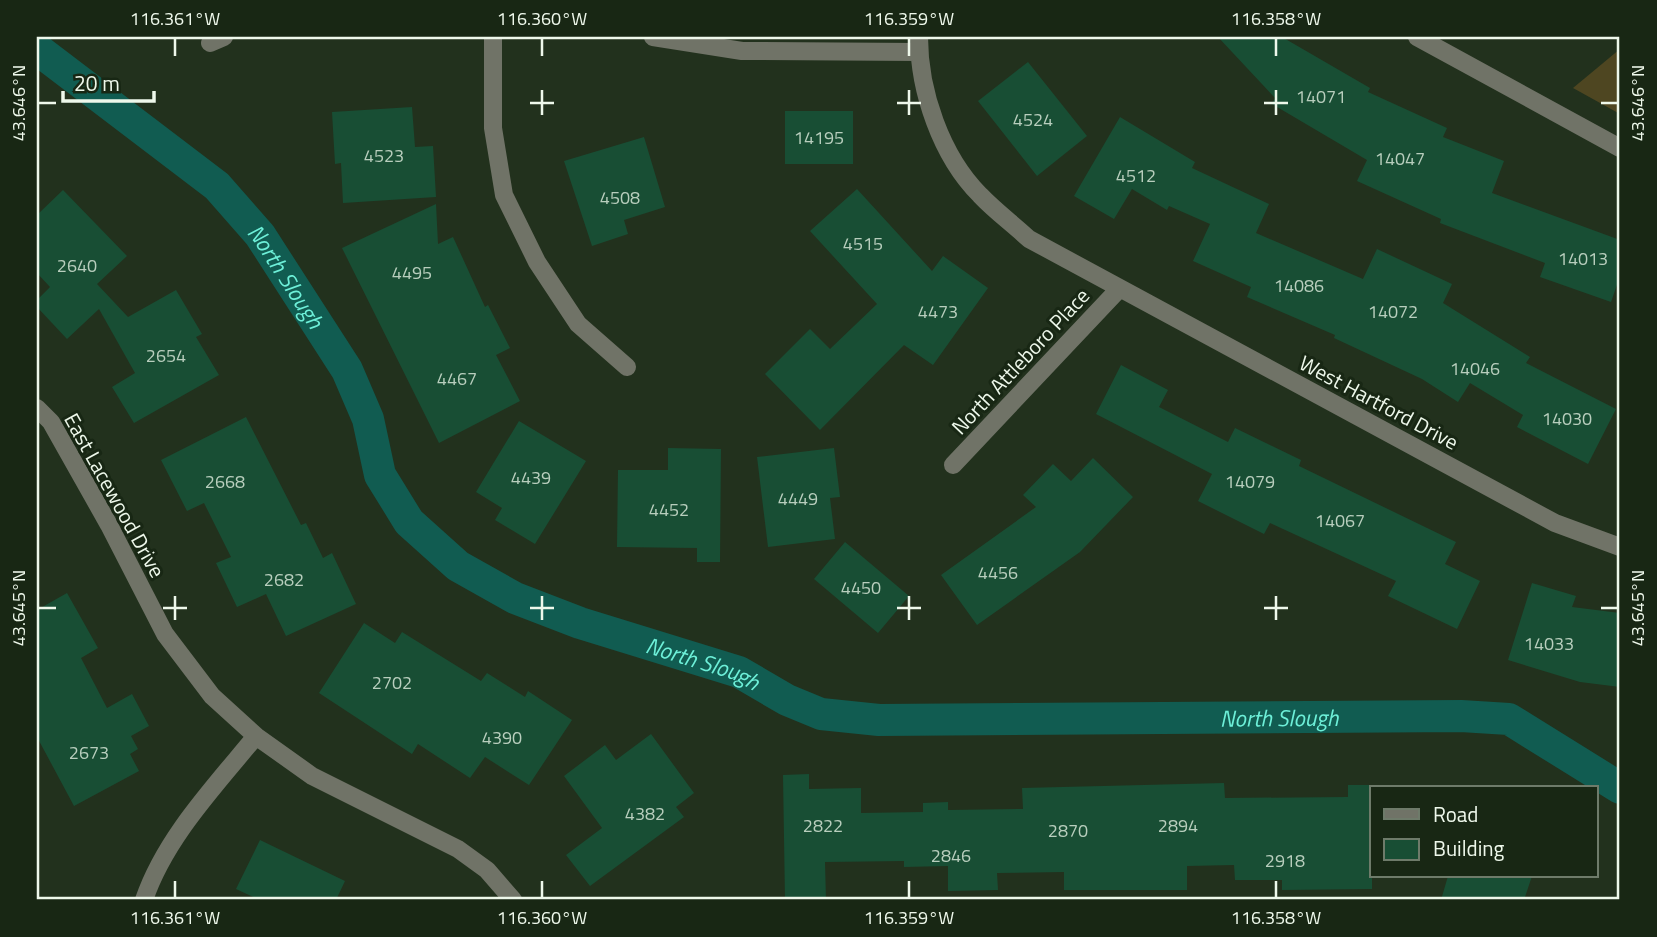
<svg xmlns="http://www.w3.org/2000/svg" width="1657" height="937" font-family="'Titillium Web',sans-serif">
<rect width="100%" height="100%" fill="#22311d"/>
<path fill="#4e4621" d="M 1620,49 L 1620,114 L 1573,88 Z"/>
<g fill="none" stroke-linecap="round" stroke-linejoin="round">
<path stroke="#115c51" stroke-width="32" id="s1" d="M 37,49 L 217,186 L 260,235 L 347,370 L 368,419 L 380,475 L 409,522 L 458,566 L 515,598 L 580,623 L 739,672 L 787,700 L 821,714 L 879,720 L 1461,716 L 1509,719 L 1620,788"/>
</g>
<path fill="#184e34" d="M 1218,37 L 1282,37 L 1370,88 L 1368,92 L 1447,128 L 1443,137 L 1504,161 L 1492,193 L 1620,240 L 1620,276 L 1611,302 L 1540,277 L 1545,263 L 1440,223 L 1441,219 L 1357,181 L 1367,160 L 1272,104 L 1275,98 Z
M 1028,62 L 1087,136 L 1037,176 L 978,101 Z
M 412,107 L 415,147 L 433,146 L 436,197 L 343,203 L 341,163 L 335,164 L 332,112 Z
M 785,111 L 853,111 L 853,164 L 785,164 Z
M 1120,117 L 1195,162 L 1192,168 L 1269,204 L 1256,233 L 1363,279 L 1377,249 L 1452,284 L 1443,303 L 1530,357 L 1526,363 L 1616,409 L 1588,464 L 1517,427 L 1523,415 L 1470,383 L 1458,402 L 1422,379 L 1334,338 L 1335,335 L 1247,297 L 1251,287 L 1193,261 L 1210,224 L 1169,206 L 1167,210 L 1132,189 L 1114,219 L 1074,196 Z
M 644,137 L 665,207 L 624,220 L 628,234 L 592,246 L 564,161 Z
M 857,189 L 932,271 L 943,256 L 988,288 L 933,365 L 904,345 L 820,430 L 765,374 L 810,329 L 830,349 L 877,304 L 810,231 Z
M 63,190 L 127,256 L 97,284 L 128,317 L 176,290 L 202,334 L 196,337 L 219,375 L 134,423 L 112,387 L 135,373 L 99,309 L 67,339 L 37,307 L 37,300 L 50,287 L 37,273 L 37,215 Z
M 436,204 L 438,244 L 453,237 L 485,307 L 488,305 L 510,348 L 496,355 L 520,401 L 439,443 L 342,248 Z
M 1121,365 L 1168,390 L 1159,407 L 1228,442 L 1235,428 L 1301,460 L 1299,466 L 1456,542 L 1445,564 L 1480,581 L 1457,629 L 1388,596 L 1396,581 L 1270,523 L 1264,534 L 1198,501 L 1212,474 L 1096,414 Z
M 246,417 L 301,525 L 306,523 L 323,558 L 332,553 L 356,604 L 286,636 L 266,594 L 237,607 L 216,563 L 231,557 L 204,503 L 187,511 L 161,460 Z
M 519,421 L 586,461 L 535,544 L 495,520 L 502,508 L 476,492 Z
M 668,448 L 721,449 L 720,562 L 697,562 L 697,548 L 617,547 L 618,470 L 668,470 Z
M 834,448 L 840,497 L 830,498 L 835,539 L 768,547 L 757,457 Z
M 1093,458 L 1133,497 L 1080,552 L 977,625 L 941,575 L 1036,507 L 1023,495 L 1053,464 L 1071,481 Z
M 845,542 L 909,596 L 878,633 L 814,579 Z
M 1532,583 L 1576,596 L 1572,607 L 1620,613 L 1620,687 L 1580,682 L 1508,660 Z
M 67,593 L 98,648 L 81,658 L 107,708 L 132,694 L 149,726 L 131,736 L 138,749 L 130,754 L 139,771 L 74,806 L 37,737 L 37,610 Z
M 364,623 L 395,643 L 402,632 L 481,681 L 487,673 L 525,697 L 528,691 L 572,720 L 529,785 L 485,757 L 470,778 L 418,744 L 412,754 L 319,693 Z
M 651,734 L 694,793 L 676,807 L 684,817 L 590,886 L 566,855 L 602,828 L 564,776 L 605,745 L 616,760 Z
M 809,774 L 809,789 L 861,788 L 861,813 L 923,812 L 923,803 L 948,802 L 948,810 L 1023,809 L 1022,788 L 1224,783 L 1225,798 L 1348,797 L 1348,785 L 1372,785 L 1372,889 L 1282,890 L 1282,880 L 1235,880 L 1234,865 L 1187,866 L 1187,890 L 1064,890 L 1064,872 L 997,873 L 998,890 L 948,891 L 948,866 L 904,867 L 904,861 L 825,862 L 826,900 L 785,900 L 783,775 Z
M 260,840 L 345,881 L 336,900 L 260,900 L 236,889 Z
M 1448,876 L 1532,876 L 1524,900 L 1441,900 Z"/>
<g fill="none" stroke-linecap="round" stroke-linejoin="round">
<path stroke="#707367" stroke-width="18" d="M 493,37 L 493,128 L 504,195 L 537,262 L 578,324 L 627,367
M 653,37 L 742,51 L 919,52
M 919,37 C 919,91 941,156 980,195 C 995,211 1013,224 1029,239 L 1555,523 L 1620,547
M 1417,37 L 1620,148
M 210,43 L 224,37
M 37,408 L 51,422 L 109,525 L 165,634 L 212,696 L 256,736 L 312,776 L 458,849 L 487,870 L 513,900
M 953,465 L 1119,289
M 144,900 C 165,838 215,786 256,736"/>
</g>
<path fill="none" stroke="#eef8eb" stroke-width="2.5" d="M 175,38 L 175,56M 542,38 L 542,56M 909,38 L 909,56M 1276,38 L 1276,56M 542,90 L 542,115M 909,90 L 909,115M 1276,90 L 1276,115M 38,103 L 56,103M 530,103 L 554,103M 897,103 L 921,103M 1264,103 L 1288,103M 1601,103 L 1618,103M 175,596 L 175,620M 542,596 L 542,620M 909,596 L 909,620M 1276,596 L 1276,620M 38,608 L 56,608M 163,608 L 187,608M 530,608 L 554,608M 897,608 L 921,608M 1264,608 L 1288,608M 1601,608 L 1618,608M 175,881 L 175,898M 542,881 L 542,898M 909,881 L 909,898M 1276,881 L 1276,898"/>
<g text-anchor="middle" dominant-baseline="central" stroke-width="6" stroke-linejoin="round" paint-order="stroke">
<g font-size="18" fill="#b8cebd">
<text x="1321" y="96">14071</text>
<text x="1033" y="119">4524</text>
<text x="819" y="137">14195</text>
<text x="384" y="155">4523</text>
<text x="1400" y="158">14047</text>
<text x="1136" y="175">4512</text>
<text x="620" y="197">4508</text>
<text x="863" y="243">4515</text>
<text x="1583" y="258">14013</text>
<text x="77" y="265">2640</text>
<text x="412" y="272">4495</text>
<text x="1299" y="285">14086</text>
<text x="938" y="311">4473</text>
<text x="1393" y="311">14072</text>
<text x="166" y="355">2654</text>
<text x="1475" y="368">14046</text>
<text x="457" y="378">4467</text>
<text x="1567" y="418">14030</text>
<text x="531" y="477">4439</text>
<text x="225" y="481">2668</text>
<text x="1250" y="481">14079</text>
<text x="798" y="498">4449</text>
<text x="669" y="509">4452</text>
<text x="1340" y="520">14067</text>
<text x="998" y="572">4456</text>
<text x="284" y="579">2682</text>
<text x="861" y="587">4450</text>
<text x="1549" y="643">14033</text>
<text x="392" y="682">2702</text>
<text x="502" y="737">4390</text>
<text x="89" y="752">2673</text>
<text x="645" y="813">4382</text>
<text x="823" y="825">2822</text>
<text x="1178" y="825">2894</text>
<text x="1068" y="830">2870</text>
<text x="951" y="855">2846</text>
<text x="1285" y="860">2918</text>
</g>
<g font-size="21" fill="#eef8eb" stroke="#182714">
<text transform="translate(1020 361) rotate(-47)">North Attleboro Place</text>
<text transform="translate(1379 402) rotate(28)">West Hartford Drive</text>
<text transform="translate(115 495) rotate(61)">East Lacewood Drive</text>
</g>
<g font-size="23" font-style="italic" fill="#6defd8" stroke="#182714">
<text stroke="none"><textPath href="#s1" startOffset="340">North Slough</textPath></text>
<text stroke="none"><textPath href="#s1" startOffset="948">North Slough</textPath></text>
<text stroke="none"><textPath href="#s1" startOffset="1536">North Slough</textPath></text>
</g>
</g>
<rect width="1657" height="937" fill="none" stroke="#182714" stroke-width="77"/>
<rect x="1370" y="786" width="228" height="91" fill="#182714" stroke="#6e7b6a" stroke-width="2"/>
<rect x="1384" y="809" width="35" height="10" fill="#707367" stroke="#6e7b6a" stroke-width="2"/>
<text x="1433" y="822" font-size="21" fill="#eef8eb">Road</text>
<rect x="1384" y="839" width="35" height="21" fill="#184e34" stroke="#6e7b6a" stroke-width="2"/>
<text x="1433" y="856" font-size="21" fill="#eef8eb">Building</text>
<path d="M63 91v10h91v-10" fill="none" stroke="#eef8eb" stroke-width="3.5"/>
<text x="74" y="91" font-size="21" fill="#eef8eb" stroke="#182714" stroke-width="5" paint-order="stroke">20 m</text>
<rect x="38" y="38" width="1580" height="860" fill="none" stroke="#eef8eb" stroke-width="2.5"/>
<g font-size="18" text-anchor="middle" fill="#eef8eb">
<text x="175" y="25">116.361°W</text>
<text x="542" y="25">116.360°W</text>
<text x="909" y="25">116.359°W</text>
<text x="1276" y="25">116.358°W</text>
<text transform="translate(19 103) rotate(-90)" y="6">43.646°N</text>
<text transform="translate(1638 103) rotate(-90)" y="6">43.646°N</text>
<text transform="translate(19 608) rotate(-90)" y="6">43.645°N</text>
<text transform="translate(1638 608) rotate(-90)" y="6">43.645°N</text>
<text x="175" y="924">116.361°W</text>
<text x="542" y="924">116.360°W</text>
<text x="909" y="924">116.359°W</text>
<text x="1276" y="924">116.358°W</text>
</g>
</svg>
